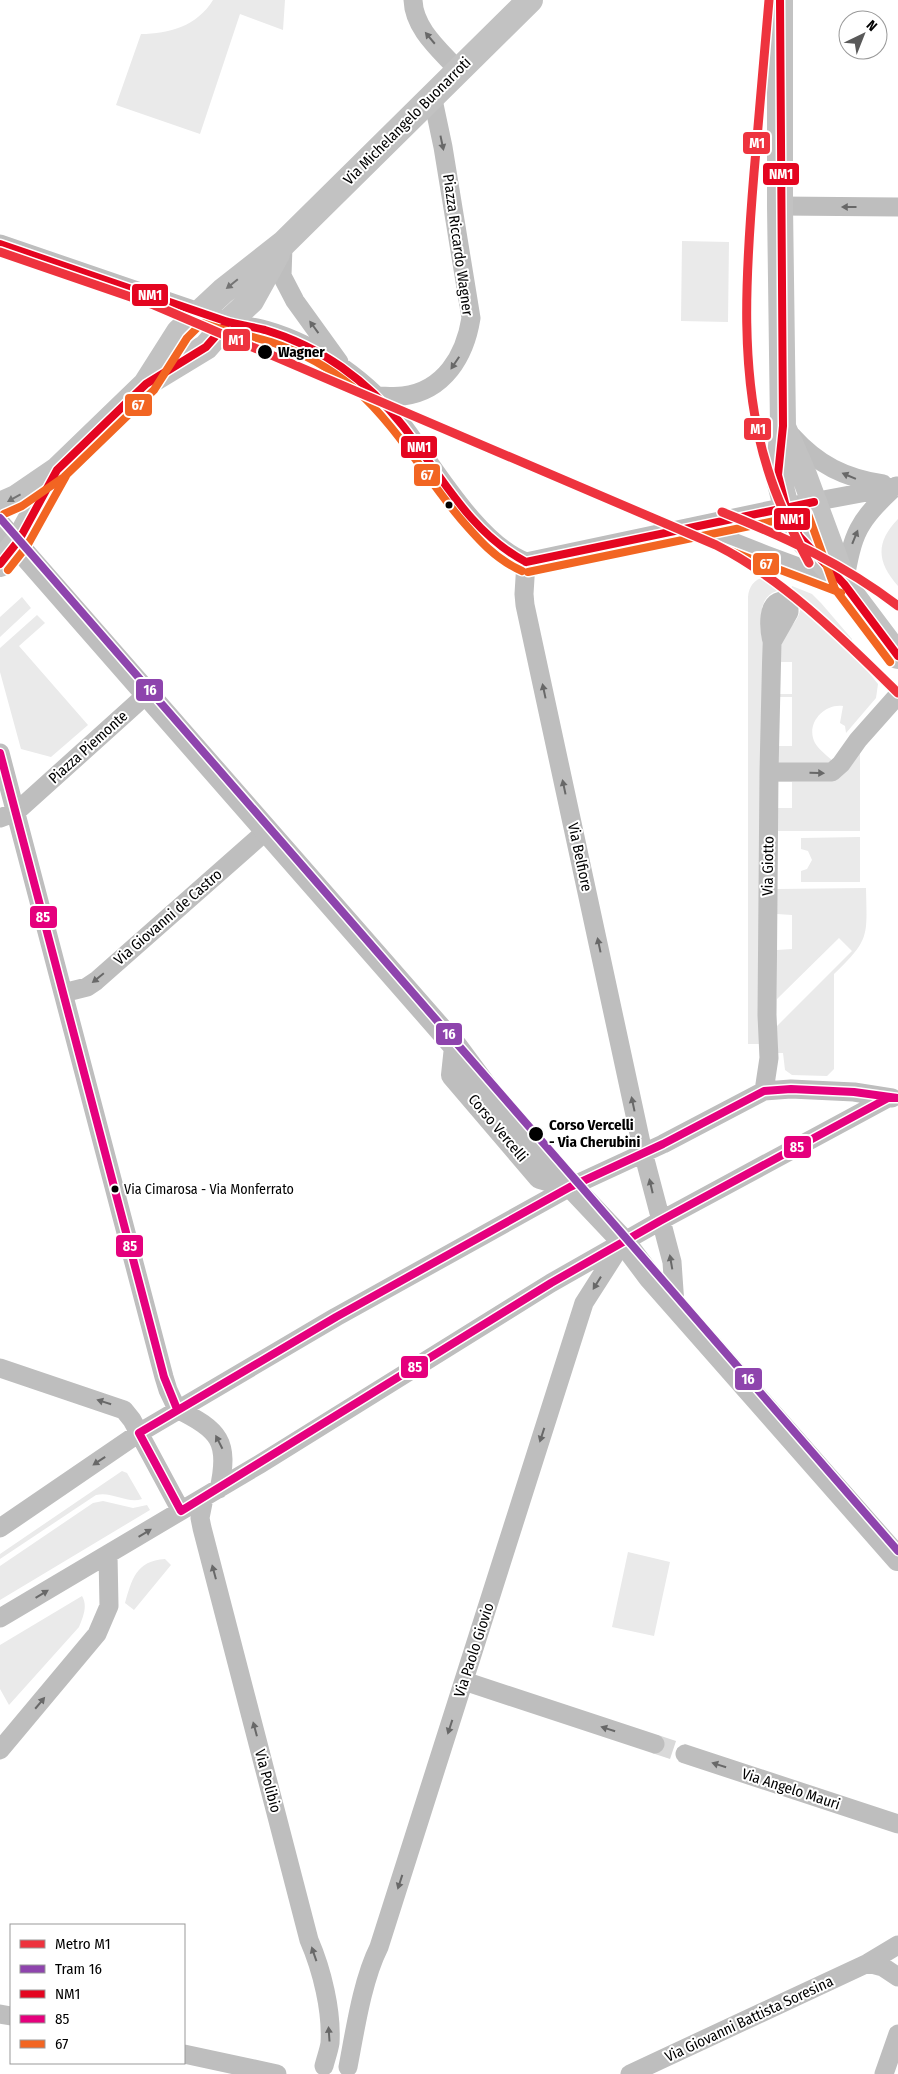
<svg xmlns="http://www.w3.org/2000/svg" width="898" height="2074" font-family="'Fira Sans Condensed',sans-serif">
<rect width="100%" height="100%" fill="#fff"/>
<path fill="#eaeaea" d="M 213,0 L 285,0 L 283,30 L 240,14 L 200,134 L 116,105 L 141,34 C 169,34 197,26 213,0 Z
M 682,241 L 729,242 L 728,322 L 681,321 Z
M 898,519 L 898,586 C 877,562 875,543 898,519 Z
M 764,577 L 787,584 L 785,590 C 772,590 764,597 762,609 L 762,1044 L 748,1044 L 748,597 C 749,586 754,580 764,577 Z
M 792,586 L 812,594 L 821,603 L 852,639 L 853,653 L 878,684 L 876,698 L 846,733 L 845,726 L 840,723 L 843,706 C 824,703 805,724 815,743 C 820,751 829,757 835,763 L 777,767 L 777,746 L 792,746 L 792,697 L 777,697 L 777,694 L 792,694 L 792,662 L 777,662 L 777,641 C 790,628 814,608 790,592 Z
M 22,597 L 31,608 L 0,637 L 0,617 Z
M 37,615 L 45,623 L 19,646 L 88,725 L 51,757 L 21,749 L 0,672 L 0,648 Z
M 860,751 L 860,831 L 777,831 L 777,808 L 792,808 L 792,782 L 777,782 L 777,778 L 829,778 Z
M 860,837 L 860,882 L 801,882 L 801,871 L 807,869 L 812,860 L 808,851 L 801,849 L 801,838 Z
M 866,888 C 867,937 870,939 834,974 L 834,1069 L 827,1076 L 792,1075 L 785,1070 L 783,1053 L 777,1053 L 777,1026 L 852,951 L 839,938 L 777,999 L 777,950 L 792,949 L 792,915 L 777,914 L 777,889 Z
M 122,1471 L 127,1473 L 142,1499 C 127,1504 112,1491 96,1495 L 0,1559 L 0,1554 Z
M 103,1501 L 133,1508 L 147,1505 L 150,1510 L 0,1600 L 0,1566 L 93,1503 Z
M 628,1552 L 670,1562 L 654,1636 L 612,1627 Z
M 165,1559 L 171,1565 L 134,1610 L 125,1603 C 132,1579 136,1561 165,1559 Z
M 82,1596 C 88,1606 83,1617 79,1627 L 9,1705 L 0,1689 L 0,1645 Z"/>
<g fill="none" stroke-linecap="round" stroke-linejoin="round">
<path stroke="#d9d9d9" stroke-width="19" stroke-dasharray="19 9" stroke-linecap="butt" d="M 655,1744 L 685,1754"/>
<path stroke="#bebebe" stroke-width="19" d="M 413,0 C 414,29 440,50 458,70
M 780,206 L 898,207
M 0,244 L 228,322 C 240,325 253,327 265,330 C 318,345 370,382 403,426 C 434,467 478,544 526,562
M 283,246 L 282,276 L 295,301 L 339,362
M 376,396 C 385,396 394,397 403,396 C 444,391 465,356 471,318 L 443,147 L 432,95
M 792,436 C 818,465 845,478 883,484
M 695,527 L 766,555 L 844,584 C 853,532 857,522 896,486
M 526,562 L 524,594 L 525,605 L 643,1152 L 672,1262 L 675,1305
M 526,562 L 786,507 L 898,486
M 0,753 L 164,1377 L 168,1390 L 177,1409
M 769,772 L 832,772 L 841,764 L 858,740 L 898,695
M 0,818 L 16,812 L 147,694
M 63,993 L 87,987 L 96,981 L 266,831
M 764,1091 L 769,1058 L 767,1015 L 769,772 L 772,642 C 769,629 766,600 784,601 L 789,607 L 789,612 L 772,642
M 0,1368 L 124,1410 L 132,1420 L 181,1511
M 177,1409 C 219,1430 230,1441 219,1489
M 204,1498 L 200,1518 L 202,1528 L 309,1940 C 322,1970 332,2011 330,2043 C 329,2050 326,2058 324,2066
M 0,1528 L 139,1433 L 336,1317 L 570,1187 L 663,1144 L 764,1091 L 791,1089 L 854,1092 L 892,1098
M 0,1618 L 260,1464 L 551,1283 L 660,1221 L 888,1098
M 464,1681 L 655,1744
M 0,1750 L 97,1634 L 109,1606 L 108,1555
M 685,1754 L 898,1824
M 868,1963 L 883,1967 L 898,1977
M 0,2014 L 11,2016
M 184,2054 L 277,2074
M 348,2067 C 355,2031 362,1981 379,1947 L 584,1303 L 621,1245
M 630,2074 L 868,1963 L 898,1945
M 884,2074 L 898,2034"/>
<path stroke="#bebebe" stroke-width="24" d="M 0,526 L 456,1047 L 493,1097 L 571,1186 L 623,1241 L 650,1277 L 898,1559
M 456,1047 L 453,1075 L 540,1177 L 571,1186"/>
<path stroke="#c2c2c2" stroke-width="26" d="M 780,0 L 780,206 L 783,426 L 778,475 L 786,507 L 799,536 L 844,584 L 898,656
M 150,381 L 206,347 L 228,322 L 251,301 L 277,254
M 783,427 L 804,475 L 841,575
M 0,505 L 16,498 L 57,470 L 146,384 L 179,332 L 223,291 L 284,243 L 530,0
M 0,564 L 19,540 L 56,473"/>
<defs>
<path id="bus-1" d="M 780,0 L 783,426 L 778,475 L 786,507 L 799,536 L 844,584 L 898,656
M 0,244 L 228,322 C 240,325 253,327 265,330 C 320,346 368,381 403,426 C 441,475 469,532 526,562
M 526,562 L 814,502
M 0,564 L 19,540 L 57,470 L 146,384 L 206,347 L 228,322"/>
<path id="bus-2" d="M 0,753 L 164,1377 L 177,1409
M 791,1089 L 854,1092 L 898,1098 L 888,1098 L 660,1221 L 551,1283 L 181,1511 L 139,1433 L 336,1317 L 570,1187 L 663,1144 L 764,1091 Z"/>
<path id="bus-3" d="M 4,514 L 22,506 L 64,477 L 154,390 L 187,338 L 202,323 C 225,331 248,335 271,342 C 301,352 330,368 354,388 C 396,425 424,475 459,517 C 478,539 495,559 522,571
M 691,536 L 841,593
M 8,570 L 27,546 L 66,476
M 528,572 L 808,514 L 835,589 L 890,662"/>
</defs>
<use href="#bus-1" stroke="#fff" stroke-width="11"/>
<use href="#bus-2" stroke="#fff" stroke-width="11"/>
<use href="#bus-3" stroke="#fff" stroke-width="11"/>
<use href="#bus-1" stroke="#e40520" stroke-width="8"/>
<use href="#bus-2" stroke="#e5007d" stroke-width="8"/>
<use href="#bus-3" stroke="#f26522" stroke-width="8"/>
<defs>
<path id="tram-1" d="M 0,518 L 898,1551"/>
</defs>
<use href="#tram-1" stroke="#fff" stroke-width="11"/>
<use href="#tram-1" stroke="#8e44ad" stroke-width="8"/>
<defs>
<path id="metro-1" d="M 769,0 C 764,58 759,116 754,173 C 746,269 738,377 768,470 C 778,503 793,533 809,563
M 0,252 L 154,305 L 716,545 C 785,580 843,639 898,693
M 722,512 C 785,537 845,565 898,606"/>
</defs>
<use href="#metro-1" stroke="#fff" stroke-width="12"/>
<use href="#metro-1" stroke="#ee333e" stroke-width="9"/>
</g>
<defs><path id="oneway-solid" d="M-6-.8H1V-3.2L6.5 0L1 3.2V.8H-6Z" transform="scale(1.25)"/></defs>
<g fill="#686868">
<use href="#oneway-solid" transform="translate(430 38) rotate(-130)"/>
<use href="#oneway-solid" transform="translate(442 143) rotate(78)"/>
<use href="#oneway-solid" transform="translate(849 207) rotate(-180)"/>
<use href="#oneway-solid" transform="translate(314 327) rotate(-126)"/>
<use href="#oneway-solid" transform="translate(455 363) rotate(124)"/>
<use href="#oneway-solid" transform="translate(849 476) rotate(-157)"/>
<use href="#oneway-solid" transform="translate(855 537) rotate(-68)"/>
<use href="#oneway-solid" transform="translate(544 691) rotate(-102)"/>
<use href="#oneway-solid" transform="translate(817 773) rotate(1)"/>
<use href="#oneway-solid" transform="translate(564 787) rotate(-102)"/>
<use href="#oneway-solid" transform="translate(599 945) rotate(-102)"/>
<use href="#oneway-solid" transform="translate(98 978) rotate(141)"/>
<use href="#oneway-solid" transform="translate(633 1104) rotate(-102)"/>
<use href="#oneway-solid" transform="translate(651 1186) rotate(-103)"/>
<use href="#oneway-solid" transform="translate(671 1262) rotate(-100)"/>
<use href="#oneway-solid" transform="translate(597 1283) rotate(122)"/>
<use href="#oneway-solid" transform="translate(104 1402) rotate(-162)"/>
<use href="#oneway-solid" transform="translate(542 1435) rotate(108)"/>
<use href="#oneway-solid" transform="translate(219 1442) rotate(-117)"/>
<use href="#oneway-solid" transform="translate(99 1461) rotate(146)"/>
<use href="#oneway-solid" transform="translate(145 1533) rotate(-31)"/>
<use href="#oneway-solid" transform="translate(214 1572) rotate(-105)"/>
<use href="#oneway-solid" transform="translate(42 1594) rotate(-31)"/>
<use href="#oneway-solid" transform="translate(40 1703) rotate(-50)"/>
<use href="#oneway-solid" transform="translate(450 1727) rotate(108)"/>
<use href="#oneway-solid" transform="translate(255 1729) rotate(-105)"/>
<use href="#oneway-solid" transform="translate(608 1729) rotate(-162)"/>
<use href="#oneway-solid" transform="translate(719 1765) rotate(-162)"/>
<use href="#oneway-solid" transform="translate(400 1882) rotate(108)"/>
<use href="#oneway-solid" transform="translate(314 1954) rotate(-109)"/>
<use href="#oneway-solid" transform="translate(329 2034) rotate(-94)"/>
</g>
<g fill="#747474">
<use href="#oneway-solid" transform="translate(232 284) rotate(141)"/>
<use href="#oneway-solid" transform="translate(14 498) rotate(151)"/>
</g>
<g fill="#000" stroke="#fff" stroke-width="2">
<circle cx="265" cy="352" r="8"/>
<circle cx="449" cy="505" r="4.5"/>
<circle cx="536" cy="1134" r="8"/>
<circle cx="115" cy="1189" r="4.5"/>
</g>
<g text-anchor="middle" dominant-baseline="central" stroke-width="4" stroke-linejoin="round" paint-order="stroke">
<g font-size="14" fill="#000" stroke="#fff" text-anchor="start">
<text x="124" y="1189">Via Cimarosa - Via Monferrato</text>
</g>
<g font-size="15" fill="#000" stroke="#fff">
<text transform="translate(407 121) rotate(-45)">Via Michelangelo Buonarroti</text>
<text transform="translate(458 245) rotate(82)">Piazza Riccardo Wagner</text>
<text transform="translate(88 747) rotate(-42)">Piazza Piemonte</text>
<text transform="translate(580 857) rotate(78)">Via Belfiore</text>
<text transform="translate(768 866) rotate(-89)">Via Giotto</text>
<text transform="translate(168 917) rotate(-41)">Via Giovanni de Castro</text>
<text transform="translate(498 1128) rotate(50)">Corso Vercelli</text>
<text transform="translate(474 1650) rotate(-72)">Via Paolo Giovio</text>
<text transform="translate(268 1781) rotate(75)">Via Polibio</text>
<text transform="translate(791 1789) rotate(18)">Via Angelo Mauri</text>
<text transform="translate(749 2019) rotate(-25)">Via Giovanni Battista Soresina</text>
</g>
<g font-size="15" font-weight="bold" fill="#000" stroke="#fff" text-anchor="start">
<text x="278" y="352">Wagner</text>
<text x="549" y="1125">Corso Vercelli<tspan x="549" dy="17">- Via Cherubini</tspan></text>
</g>
</g>
<g stroke="#fff" stroke-width="2">
<rect x="742" y="131" width="29" height="24" rx="5" fill="#ee333e"/>
<rect x="762" y="162" width="38" height="24" rx="5" fill="#e40520"/>
<rect x="131" y="283" width="38" height="24" rx="5" fill="#e40520"/>
<rect x="222" y="328" width="29" height="24" rx="5" fill="#ee333e"/>
<rect x="124" y="393" width="29" height="24" rx="5" fill="#f26522"/>
<rect x="743" y="417" width="29" height="24" rx="5" fill="#ee333e"/>
<rect x="400" y="435" width="38" height="24" rx="5" fill="#e40520"/>
<rect x="413" y="463" width="28" height="24" rx="5" fill="#f26522"/>
<rect x="773" y="507" width="38" height="24" rx="5" fill="#e40520"/>
<rect x="752" y="552" width="28" height="24" rx="5" fill="#f26522"/>
<rect x="135" y="678" width="29" height="24" rx="5" fill="#8e44ad"/>
<rect x="29" y="905" width="29" height="24" rx="5" fill="#e5007d"/>
<rect x="435" y="1022" width="28" height="24" rx="5" fill="#8e44ad"/>
<rect x="783" y="1135" width="29" height="24" rx="5" fill="#e5007d"/>
<rect x="115" y="1234" width="29" height="24" rx="5" fill="#e5007d"/>
<rect x="400" y="1355" width="29" height="24" rx="5" fill="#e5007d"/>
<rect x="734" y="1367" width="29" height="24" rx="5" fill="#8e44ad"/>
</g>
<g font-size="14" text-anchor="middle" font-weight="bold" fill="#fff">
<text x="757" y="148">M1</text>
<text x="781" y="179">NM1</text>
<text x="150" y="300">NM1</text>
<text x="236" y="345">M1</text>
<text x="138" y="410">67</text>
<text x="758" y="434">M1</text>
<text x="419" y="452">NM1</text>
<text x="427" y="480">67</text>
<text x="792" y="524">NM1</text>
<text x="766" y="569">67</text>
<text x="150" y="695">16</text>
<text x="43" y="922">85</text>
<text x="449" y="1039">16</text>
<text x="797" y="1152">85</text>
<text x="130" y="1251">85</text>
<text x="415" y="1372">85</text>
<text x="748" y="1384">16</text>
</g>
<rect x="10" y="1924" width="175" height="140" fill="#ffffff" stroke="#999999"/>
<rect x="20" y="1940" width="25" height="8" fill="#ee333e" stroke="#999999"/>
<text x="55" y="1949" font-size="15" fill="#000000">Metro M1</text>
<rect x="20" y="1965" width="25" height="8" fill="#8e44ad" stroke="#999999"/>
<text x="55" y="1974" font-size="15" fill="#000000">Tram 16</text>
<rect x="20" y="1990" width="25" height="8" fill="#e40520" stroke="#999999"/>
<text x="55" y="1999" font-size="15" fill="#000000">NM1</text>
<rect x="20" y="2015" width="25" height="8" fill="#e5007d" stroke="#999999"/>
<text x="55" y="2024" font-size="15" fill="#000000">85</text>
<rect x="20" y="2040" width="25" height="8" fill="#f26522" stroke="#999999"/>
<text x="55" y="2049" font-size="15" fill="#000000">67</text>
<g transform="translate(863 35) rotate(43)"><circle r="24" fill="#ffffff" stroke="#999999"/>
<path d="M0-4L9 19L0 12L-9 19Z" fill="#595959"/>
<text y="-8" font-size="14" font-weight="bold" text-anchor="middle" fill="#000000">N</text>
</g>
</svg>
